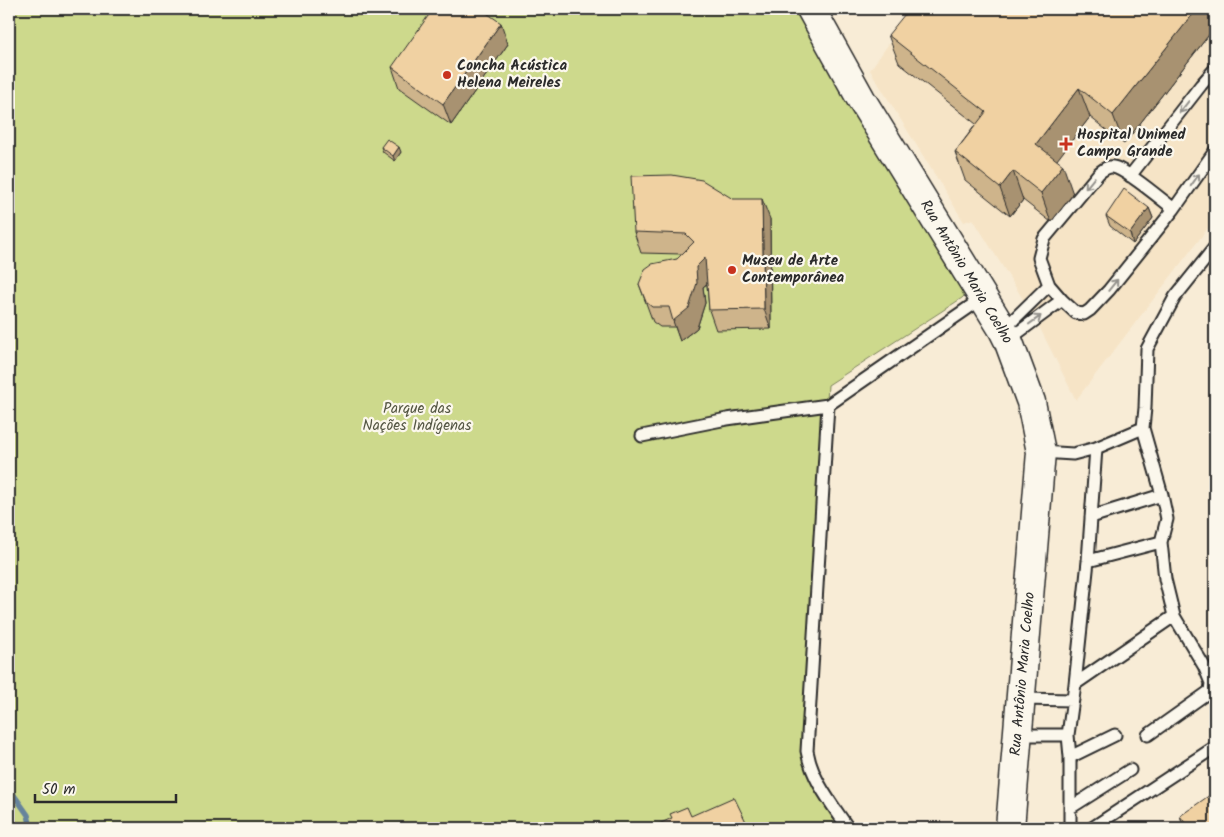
<svg xmlns="http://www.w3.org/2000/svg" width="1224" height="837" font-family="Kalam,sans-serif">
<rect width="100%" height="100%" fill="#f8ecd6"/>
<filter id="ink" filterUnits="userSpaceOnUse"><feTurbulence type="fractalNoise" baseFrequency=".02" numOctaves="2"/><feDisplacementMap in="SourceGraphic" scale="10" xChannelSelector="R" yChannelSelector="G"/><feConvolveMatrix kernelMatrix="1 2 1 2 8 2 1 2 1" color-interpolation-filters="sRGB"/></filter>
<g filter="url(#ink)">
<path fill="#f6e4c6" d="M 914,9 L 1215,9 L 1215,219 L 1076,400 L 1036,320 L 973,219 L 964,222 L 870,70 Z"/>
<path fill="#cdd98c" stroke="#7c825c" d="M 9,9 L 798,9 L 966,294 L 962,298 L 828,385 L 806,751 L 846,828 L 9,828 Z"/>
<g fill="none" stroke-linecap="round" stroke-linejoin="round">
<path stroke="#66839c" stroke-width="5.5" d="M 9,788 L 28,815 L 31,828"/>
<defs>
<path id="service" d="M 1130,176 L 1201,85 L 1215,69
M 1174,209 C 1162,200 1126,169 1113,167 C 1107,166 1103,170 1099,173 L 1044,239 L 1039,258 L 1049,285 L 1062,300 L 1076,313 L 1084,314 L 1090,310 L 1109,290 L 1174,209 L 1215,151
M 1003,330 L 1049,285
M 1008,340 L 1062,300
M 828,405 L 807,751 C 812,780 832,804 848,828
M 642,436 L 727,419 L 828,405 L 984,297
M 1041,452 L 1073,454 L 1096,448 L 1143,428 L 1145,408 L 1147,349 L 1175,297 L 1215,247
M 1091,517 L 1162,495
M 1088,561 L 1161,542
M 1075,684 L 1174,616 L 1165,579 L 1161,542 L 1167,519 L 1162,495 L 1143,428
M 1021,699 L 1073,700
M 1018,735 L 1068,735
M 1148,735 L 1210,691 L 1211,683 L 1204,666 L 1174,616
M 1070,757 L 1115,735
M 1070,808 L 1130,770
M 1070,828 L 1070,757 L 1068,735 L 1075,684 L 1088,561 L 1096,448
M 1092,828 L 1215,747"/>
<path id="tertiary" d="M 811,9 L 861,99 L 1003,330 L 1008,340 L 1031,402 L 1041,452 L 1010,828"/>
</defs>
<use href="#service" stroke="#2b2b2b" stroke-width="15"/>
<use href="#tertiary" stroke="#2b2b2b" stroke-width="31"/>
<use href="#service" stroke="#fbf7ec" stroke-width="11"/>
<use href="#tertiary" stroke="#fbf7ec" stroke-width="28"/>
</g>
<path fill="#ceb48b" stroke="#2b2b2b" d="M 1215,9 L 1215,27 L 1124,144 L 1090,117 L 1056,160 L 1073,194 L 1051,222 L 1023,200 L 1010,216 L 965,180 L 955,152 L 976,124 L 899,63 L 888,35 Z
M 508,44 L 451,125 L 399,88 L 392,67 Z
M 381,147 L 401,152 L 395,161 L 383,152 Z
M 733,199 L 770,219 L 771,329 L 716,330 L 709,310 L 707,284 L 703,287 L 705,303 L 697,328 L 680,341 L 675,327 L 660,327 L 653,322 L 639,284 L 677,259 L 682,254 L 641,253 L 634,232 Z
M 1149,208 L 1153,218 L 1133,244 L 1110,226 L 1106,216 Z
M 1180,816 L 1215,828 L 1184,828 Z"/>
<path fill="#a89271" stroke="#2b2b2b" d="M 1197,9 L 1215,9 L 1215,27 L 1124,144 L 1113,115 Z
M 501,23 L 508,44 L 451,125 L 443,104 Z
M 1079,88 L 1090,117 L 1047,173 L 1036,144 Z
M 399,147 L 401,152 L 395,161 L 393,156 Z
M 1063,165 L 1073,194 L 1051,222 L 1041,193 Z
M 1013,171 L 1023,200 L 1010,216 L 1000,188 Z
M 762,199 L 770,219 L 771,329 L 764,309 Z
M 1149,208 L 1153,218 L 1133,244 L 1130,233 Z
M 705,258 L 712,279 L 703,287 L 705,303 L 697,328 L 680,341 L 673,321 L 696,267 Z"/>
<path fill="#f0d1a2" stroke="#2b2b2b" d="M 433,9 L 481,9 L 501,23 L 443,104 L 392,67 Z
M 909,9 L 1197,9 L 1113,115 L 1079,88 L 1036,144 L 1063,165 L 1041,193 L 1013,171 L 1000,188 L 955,152 L 986,112 L 888,35 Z
M 387,139 L 399,147 L 393,156 L 381,147 Z
M 672,175 L 702,180 L 733,199 L 762,199 L 764,309 L 709,310 L 705,258 L 696,267 L 697,283 L 689,308 L 673,321 L 669,307 L 652,307 L 646,302 L 639,284 L 645,269 L 652,264 L 677,259 L 694,242 L 686,234 L 634,232 L 631,176 Z
M 1124,189 L 1149,208 L 1130,233 L 1106,216 Z
M 1210,795 L 1215,803 L 1215,828 L 1189,828 L 1180,816 Z
M 734,797 L 749,828 L 650,828 L 672,818 L 670,814 L 687,807 L 691,816 Z"/>
<defs><path id="oneway-shaft" d="M-6 0H5M1.5-3L5.5 0L1.5 3" fill="none" stroke-width="1.6" stroke-linecap="round" stroke-linejoin="round" transform="scale(1.25)"/></defs>
<g stroke="#93918c">
<use href="#oneway-shaft" transform="translate(1184 107) rotate(128)"/>
<use href="#oneway-shaft" transform="translate(1195 180) rotate(-55)"/>
<use href="#oneway-shaft" transform="translate(1090 183) rotate(129)"/>
<use href="#oneway-shaft" transform="translate(1113 285) rotate(-51)"/>
<use href="#oneway-shaft" transform="translate(1035 320) rotate(-36)"/>
</g>
</g>
<g fill="#c8321e" stroke="#fbf7ec" stroke-width="2">
<circle cx="447" cy="75" r="5"/>
<path d="M1063.5 136.5h5v5h5v5h-5v5h-5v-5h-5v-5h5z"/>
<circle cx="732" cy="270" r="5"/>
</g>
<g text-anchor="middle" dominant-baseline="central" stroke-width="4.5" stroke-linejoin="round" paint-order="stroke">
<g font-size="15" font-weight="bold" fill="#2b2b2b" stroke="#fbf7ec" text-anchor="start">
<text x="457" y="66">Concha Acústica<tspan x="457" dy="17">Helena Meireles</tspan></text>
<text x="1077" y="135">Hospital Unimed<tspan x="1077" dy="17">Campo Grande</tspan></text>
<text x="742" y="261">Museu de Arte<tspan x="742" dy="17">Contemporânea</tspan></text>
</g>
<g font-size="15" fill="#2b2b2b" stroke="#fbf7ec">
<text transform="translate(966 272) rotate(59)">Rua Antônio Maria Coelho</text>
<text transform="translate(1023 674) rotate(-85)">Rua Antônio Maria Coelho</text>
</g>
<g font-size="15" fill="#545643" stroke="#fbf7ec">
<text x="417" y="409">Parque das<tspan x="417" dy="17">Nações Indígenas</tspan></text>
</g>
</g>
<rect width="1224" height="837" fill="none" stroke="#fbf7ec" stroke-width="30"/>
<rect x="15" y="15" width="1194" height="807" fill="none" stroke="#2b2b2b" stroke-width="2" filter="url(#ink)"/>
<path d="M35 794v8h141v-8" fill="none" stroke="#2b2b2b" stroke-width="2.5"/>
<text x="42" y="794" font-size="15" fill="#2b2b2b" stroke="#fbf7ec" stroke-width="4" paint-order="stroke">50 m</text>
</svg>
